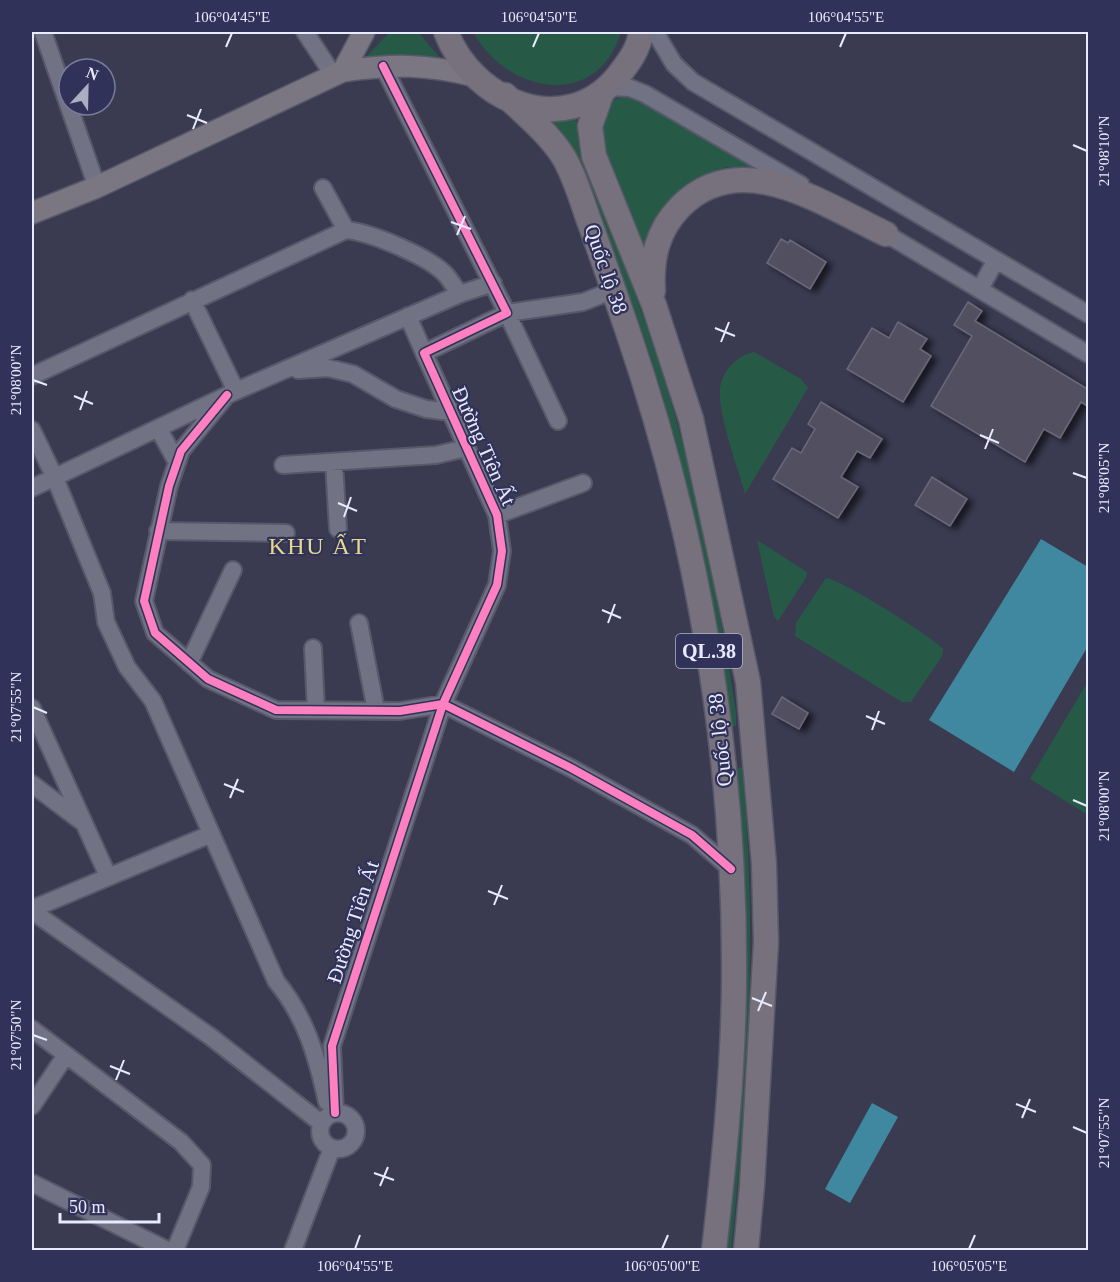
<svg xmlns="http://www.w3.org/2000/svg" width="1120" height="1282" font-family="'Times New Roman',serif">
<defs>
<filter id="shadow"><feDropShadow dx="6" dy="3.5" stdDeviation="3" flood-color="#0009"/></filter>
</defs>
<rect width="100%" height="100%" fill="#3a3b51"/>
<path fill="#265a46" d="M 390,32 L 418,32 L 440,58 L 400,57 L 361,62 Z
M 473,32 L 621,32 C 597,111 507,94 473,32 Z
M 633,96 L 759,169 L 727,167 L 708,175 L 642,266 L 606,164 L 599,126 L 610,100 Z
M 576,116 L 578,136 C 610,230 649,323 676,419 C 702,516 721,614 736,713 L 736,725 L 734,727 L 729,725 C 710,562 673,399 610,247 C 593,205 571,165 551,124 L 550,120 Z
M 754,352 L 801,379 L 808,388 L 745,494 C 738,468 718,415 720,390 C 721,372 737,355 754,352 Z
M 757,540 L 807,572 L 806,578 L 778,621 L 774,617 Z
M 826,578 C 838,578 935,638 943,649 L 942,656 L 911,702 L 902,702 L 795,636 L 796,623 Z
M 1088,681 L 1088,815 L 1030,779 Z
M 739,767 L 742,768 C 758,930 748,1090 731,1250 L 726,1250 L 739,1140 L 747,991 L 736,771 Z"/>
<path fill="#4088a0" d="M 1041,539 L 1088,567 L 1088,646 L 1014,772 L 929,720 Z
M 872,1103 L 898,1117 L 850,1203 L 825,1189 Z"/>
<path fill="#514f60" stroke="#6a677a" stroke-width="1.5" filter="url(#shadow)" d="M 781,239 L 788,243 L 790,240 L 826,262 L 810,289 L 767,263 Z
M 968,302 L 982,311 L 975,321 L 1089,390 L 1089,407 L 1081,402 L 1060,438 L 1044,429 L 1025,462 L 931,406 L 972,336 L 954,325 Z
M 898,322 L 927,339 L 920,349 L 931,356 L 903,402 L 847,369 L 872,328 L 889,338 Z
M 821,402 L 882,439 L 870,458 L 857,451 L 841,477 L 858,487 L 838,518 L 773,479 L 792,448 L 801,453 L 815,429 L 808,424 Z
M 932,477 L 967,499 L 950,526 L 915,505 Z
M 782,697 L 808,713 L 799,729 L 772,714 Z"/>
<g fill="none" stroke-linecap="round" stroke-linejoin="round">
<defs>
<path id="minor" d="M 43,32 L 97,187
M 305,32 L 334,76
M 655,32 L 674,64 L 693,82 L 1088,314
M 609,87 L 630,88 L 645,94 L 801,185
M 323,188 L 346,230
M 878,229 L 1088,354
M 980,289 L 996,260
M 192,300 L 236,391
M 408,316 L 424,353
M 298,370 L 328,368 L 353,374 L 396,399 L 426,409 L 450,412
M 32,376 L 346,230 C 370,232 430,257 446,275 C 451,281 455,288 460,294
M 227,395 L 181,451 L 169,486 L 144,601 L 155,633 L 208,679 L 276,710 L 400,711 L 443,704 L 571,768 L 692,835 L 731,869
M 558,421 L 507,313 L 583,302 L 614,290
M 158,428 L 177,462
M 32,430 L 55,478 L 102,593 L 106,622 L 127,667 L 153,701 L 276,981 C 306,1017 317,1057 327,1102
M 334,463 L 338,529
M 283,465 L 436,455 L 466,448
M 32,488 L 236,391 L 460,294 L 493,283
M 497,515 L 583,483
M 158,531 L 286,533
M 359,623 L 376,710
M 313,648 L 316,710
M 189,663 L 233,570
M 32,708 L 108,876
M 32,784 L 81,821
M 32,909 L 211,834
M 32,911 L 211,1037 L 321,1123
M 32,1029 L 181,1142 L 202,1165 L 201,1187 L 175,1250
M 32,1106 L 66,1055
M320 1131a18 18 0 1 1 36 0a18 18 0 1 1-36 0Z
M 335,1113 L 332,1046 L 443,704 L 497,585 L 502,551 L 497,515 L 424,353 L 507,313 L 383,66
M 32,1183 L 167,1250
M 293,1250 L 332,1148"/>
<path id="major" d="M 343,71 L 364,32
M 32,213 L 97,187 L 343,71 C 393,64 426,64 475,76"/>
<path id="highway" d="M 446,32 C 473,102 565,141 618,76 C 629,62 639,49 641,32
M 505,95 C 525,114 548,133 563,156 C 574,174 581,198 588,218 C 602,256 615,294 628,332 C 700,543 736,763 734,985 C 733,1074 724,1163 714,1250
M 601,95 L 590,126 L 594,156 L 654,305 L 691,419 L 748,682 L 764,864 L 766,942 L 752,1186 L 746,1250
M 653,291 C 651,258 657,231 680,207 C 741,145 824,205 886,234"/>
</defs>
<use href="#minor" stroke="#57586a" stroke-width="20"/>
<use href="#major" stroke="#57586a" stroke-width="24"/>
<use href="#highway" stroke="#57586a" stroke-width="27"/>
<use href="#minor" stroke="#717283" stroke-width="16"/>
<use href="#major" stroke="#7a7682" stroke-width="21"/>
<use href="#highway" stroke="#76717c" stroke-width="24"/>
<defs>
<path id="cycleway" d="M 227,395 L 181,451 L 169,486 L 144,601 L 155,633 L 208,679 L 276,710 L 400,711 L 443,704 L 571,768 L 692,835 L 731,869
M 335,1113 L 332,1046 L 443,704 L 497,585 L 502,551 L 497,515 L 424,353 L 507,313 L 383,66"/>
</defs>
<use href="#cycleway" stroke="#31325a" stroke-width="11"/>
<use href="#cycleway" stroke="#ff80c0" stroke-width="8"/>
</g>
<path fill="none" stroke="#e8eafe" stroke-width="2" d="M 226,47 L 232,33M 533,47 L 539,33M 840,47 L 846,33M 187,115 L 207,123M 193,129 L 201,109M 1073,145 L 1087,151M 451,222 L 471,229M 457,235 L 465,216M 715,328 L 735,336M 721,342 L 729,322M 33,380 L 47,385M 74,396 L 93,404M 80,410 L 87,391M 980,435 L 999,443M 985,449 L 993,429M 1073,473 L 1087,478M 338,503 L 357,511M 344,517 L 351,497M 602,610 L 621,618M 608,623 L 615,604M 33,707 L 47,713M 866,716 L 885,724M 872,730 L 879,711M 224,784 L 244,792M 230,798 L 238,779M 1073,800 L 1087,806M 488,891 L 508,899M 494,905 L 502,885M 752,998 L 772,1006M 758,1011 L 766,992M 33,1035 L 47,1040M 110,1066 L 130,1074M 116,1080 L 124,1060M 1016,1104 L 1036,1112M 1022,1118 L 1030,1099M 1073,1127 L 1087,1133M 374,1173 L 394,1180M 380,1186 L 388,1167M 355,1249 L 360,1235M 662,1249 L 668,1235M 969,1249 L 975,1235"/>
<g text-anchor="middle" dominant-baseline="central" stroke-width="4.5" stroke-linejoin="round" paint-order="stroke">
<rect fill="#31325a" stroke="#b1b3cd" stroke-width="1.5" x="676" y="634" width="66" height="34" rx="4.5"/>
<g font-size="20" font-weight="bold" fill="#e8eafe">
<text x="709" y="651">QL.38</text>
</g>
<g font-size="21" fill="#e8eafe" stroke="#31325a">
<text transform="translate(606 269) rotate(71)">Quốc lộ 38</text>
<text transform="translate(484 446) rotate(66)">Đường Tiên Ất</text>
<text transform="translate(720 740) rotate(-96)">Quốc lộ 38</text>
<text transform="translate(353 922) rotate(-72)">Đường Tiên Ất</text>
</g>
<g font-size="24" letter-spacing="1.5" fill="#e4d98a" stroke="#31325a">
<text x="318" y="546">KHU ẤT</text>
</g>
</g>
<rect width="1120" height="1282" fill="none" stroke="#31325a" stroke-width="66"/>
<g transform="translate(87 87) rotate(22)"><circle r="28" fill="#31325a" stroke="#7a7c9c" stroke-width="1.5"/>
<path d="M0-4.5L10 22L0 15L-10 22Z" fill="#abadc1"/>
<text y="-9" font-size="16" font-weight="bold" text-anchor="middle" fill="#e8eafe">N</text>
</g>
<path d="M60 1213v9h99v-9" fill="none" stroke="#e8eafe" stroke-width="3"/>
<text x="69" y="1213" font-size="18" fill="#e8eafe" stroke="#31325a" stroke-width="4.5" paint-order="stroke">50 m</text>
<rect x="33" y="33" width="1054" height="1216" fill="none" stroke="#e8eafe" stroke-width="2"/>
<g font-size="15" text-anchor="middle" fill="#e8eafe">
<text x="232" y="22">106°04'45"E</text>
<text x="539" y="22">106°04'50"E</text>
<text x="846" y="22">106°04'55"E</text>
<text transform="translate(1104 151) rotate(-90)" y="5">21°08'10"N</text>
<text transform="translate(16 380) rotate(-90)" y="5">21°08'00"N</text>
<text transform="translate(1104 478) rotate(-90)" y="5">21°08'05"N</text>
<text transform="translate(16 707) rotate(-90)" y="5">21°07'55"N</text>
<text transform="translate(1104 806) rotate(-90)" y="5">21°08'00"N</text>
<text transform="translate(16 1035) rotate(-90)" y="5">21°07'50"N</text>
<text transform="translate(1104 1133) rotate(-90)" y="5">21°07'55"N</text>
<text x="355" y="1271">106°04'55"E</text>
<text x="662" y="1271">106°05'00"E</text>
<text x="969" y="1271">106°05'05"E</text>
</g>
</svg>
